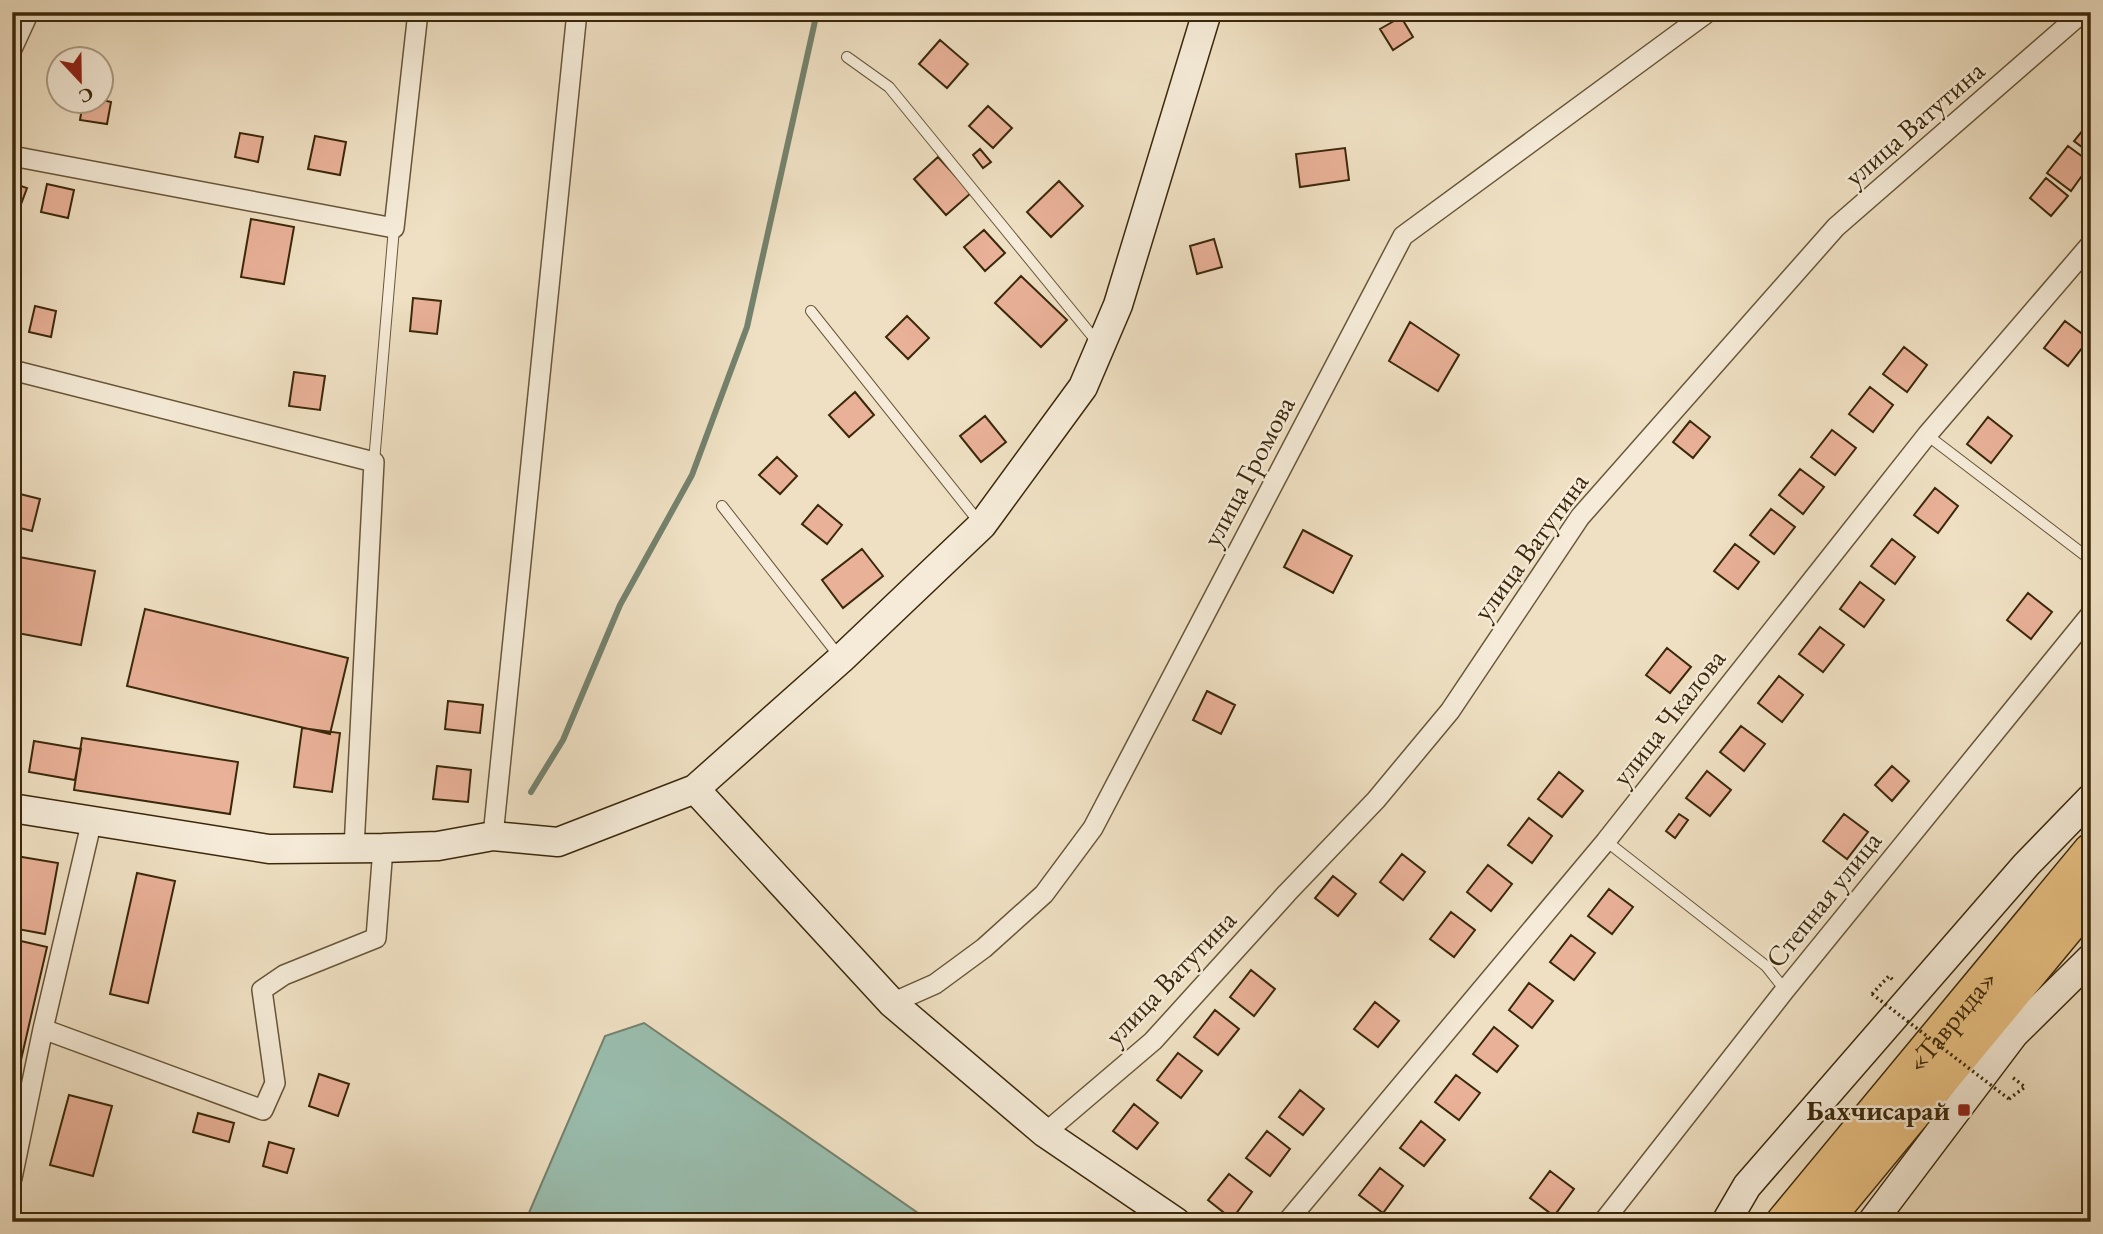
<svg xmlns="http://www.w3.org/2000/svg" width="2103" height="1234" font-family="'EB Garamond',serif">
<rect width="100%" height="100%" fill="#efe0c3"/>
<filter id="stains"><feTurbulence type="fractalNoise" baseFrequency=".00286" numOctaves="4"/><feColorMatrix values="0 0 0 0 .2 0 0 0 0 .09 0 0 0 0 .02 0 0 0 .5 -.17"/></filter>
<radialGradient id="worn" r=".72"><stop offset=".6" stop-color="#630" stop-opacity="0"/><stop offset="1" stop-color="#630" stop-opacity=".3"/></radialGradient>
<path fill="#9abeaf" stroke="#74826d" stroke-width="2" d="M 644,1023 L 931,1222 L 525,1222 L 605,1036 Z"/>
<g fill="none" stroke-linecap="round" stroke-linejoin="round">
<path stroke="#74826d" stroke-width="6" d="M 531,792 L 563,740 L 620,605 L 692,475 L 747,327 L 817,12"/>
</g>
<path fill="#e9b198" stroke="#3b280a" stroke-width="2" d="M 1401,17 L 1413,37 L 1393,50 L 1380,29 Z
M 940,40 L 968,64 L 947,88 L 919,64 Z
M 102,100 L 111,102 L 107,124 L 80,120 L 83,102 Z
M 988,106 L 1012,128 L 993,148 L 969,126 Z
M 2091,120 L 2091,154 L 2074,141 Z
M 240,133 L 263,137 L 258,162 L 235,157 Z
M 315,136 L 346,142 L 340,175 L 308,169 Z
M 2068,146 L 2091,163 L 2071,191 L 2047,173 Z
M 1345,148 L 1349,180 L 1300,187 L 1296,154 Z
M 980,149 L 991,162 L 983,168 L 973,155 Z
M 938,157 L 971,193 L 946,215 L 914,179 Z
M 2046,178 L 2068,196 L 2051,216 L 2030,198 Z
M 1059,181 L 1083,206 L 1051,237 L 1027,212 Z
M 12,183 L 27,188 L 17,215 L 12,213 Z
M 47,184 L 74,190 L 68,218 L 41,212 Z
M 251,219 L 294,227 L 284,284 L 241,277 Z
M 984,230 L 1005,253 L 985,271 L 964,247 Z
M 1214,239 L 1222,267 L 1197,274 L 1190,246 Z
M 1021,276 L 1067,320 L 1041,347 L 995,303 Z
M 413,298 L 441,301 L 437,334 L 410,331 Z
M 35,306 L 56,311 L 51,337 L 29,332 Z
M 907,316 L 929,338 L 908,359 L 886,337 Z
M 2065,321 L 2089,339 L 2068,366 L 2044,348 Z
M 1410,322 L 1459,355 L 1438,391 L 1389,361 Z
M 1904,347 L 1927,365 L 1907,392 L 1883,374 Z
M 294,372 L 325,376 L 320,410 L 289,406 Z
M 1870,387 L 1893,405 L 1873,432 L 1849,414 Z
M 855,392 L 874,415 L 849,437 L 829,415 Z
M 985,416 L 1006,442 L 981,462 L 960,436 Z
M 1988,417 L 2012,436 L 1991,463 L 1967,444 Z
M 1690,421 L 1710,437 L 1693,458 L 1673,442 Z
M 1832,430 L 1856,448 L 1835,475 L 1811,457 Z
M 777,457 L 797,476 L 780,494 L 759,475 Z
M 1800,469 L 1824,487 L 1803,514 L 1779,495 Z
M 1935,488 L 1958,506 L 1938,533 L 1914,515 Z
M 12,492 L 40,499 L 32,531 L 12,526 Z
M 818,505 L 842,525 L 827,544 L 802,524 Z
M 1771,509 L 1795,527 L 1774,554 L 1750,535 Z
M 1303,530 L 1352,556 L 1333,593 L 1284,567 Z
M 1892,539 L 1915,557 L 1895,584 L 1871,566 Z
M 1735,544 L 1759,562 L 1738,589 L 1714,571 Z
M 862,549 L 883,576 L 843,608 L 822,580 Z
M 19,557 L 95,571 L 81,645 L 12,632 L 12,596 Z
M 1860,582 L 1884,600 L 1864,627 L 1840,609 Z
M 2028,593 L 2052,612 L 2031,639 L 2007,620 Z
M 145,609 L 348,658 L 330,734 L 127,686 Z
M 1820,627 L 1844,645 L 1823,672 L 1799,654 Z
M 1667,648 L 1691,667 L 1670,693 L 1646,675 Z
M 1779,676 L 1803,695 L 1782,722 L 1758,703 Z
M 1207,691 L 1235,705 L 1221,734 L 1193,720 Z
M 448,701 L 483,705 L 480,733 L 445,729 Z
M 1741,726 L 1765,744 L 1744,771 L 1720,752 Z
M 302,728 L 340,733 L 332,792 L 294,787 Z
M 82,738 L 238,762 L 230,814 L 74,790 Z
M 34,741 L 81,749 L 75,780 L 29,772 Z
M 437,766 L 471,770 L 468,802 L 433,799 Z
M 1892,766 L 1909,781 L 1892,801 L 1875,785 Z
M 1707,771 L 1731,790 L 1710,816 L 1686,798 Z
M 1559,772 L 1583,791 L 1562,817 L 1538,799 Z
M 1679,814 L 1688,820 L 1675,838 L 1666,831 Z
M 1844,814 L 1868,832 L 1847,859 L 1823,841 Z
M 1529,818 L 1552,836 L 1532,863 L 1508,845 Z
M 1402,854 L 1425,872 L 1403,900 L 1380,882 Z
M 16,856 L 58,863 L 45,934 L 12,928 L 12,876 Z
M 1488,865 L 1512,884 L 1491,911 L 1467,892 Z
M 137,873 L 175,881 L 148,1003 L 110,994 Z
M 1333,876 L 1356,894 L 1338,916 L 1315,898 Z
M 1609,889 L 1633,907 L 1612,934 L 1588,916 Z
M 1451,912 L 1475,930 L 1454,957 L 1430,939 Z
M 1571,935 L 1595,953 L 1574,980 L 1550,962 Z
M 12,939 L 47,947 L 12,1099 Z
M 1251,970 L 1275,989 L 1254,1016 L 1230,997 Z
M 1529,983 L 1553,1001 L 1532,1028 L 1509,1010 Z
M 1375,1002 L 1399,1021 L 1378,1047 L 1354,1029 Z
M 1215,1010 L 1239,1029 L 1218,1055 L 1194,1037 Z
M 1494,1027 L 1518,1046 L 1497,1072 L 1473,1054 Z
M 1178,1053 L 1202,1071 L 1181,1098 L 1157,1080 Z
M 319,1074 L 349,1084 L 338,1116 L 309,1106 Z
M 1456,1075 L 1480,1093 L 1459,1120 L 1435,1102 Z
M 1300,1090 L 1324,1109 L 1303,1135 L 1279,1117 Z
M 69,1095 L 112,1106 L 93,1176 L 50,1165 Z
M 1134,1104 L 1158,1123 L 1137,1149 L 1113,1131 Z
M 198,1113 L 234,1123 L 229,1142 L 193,1132 Z
M 1421,1121 L 1445,1140 L 1424,1166 L 1400,1148 Z
M 1267,1131 L 1290,1149 L 1270,1176 L 1246,1158 Z
M 269,1142 L 294,1149 L 287,1173 L 263,1166 Z
M 1380,1168 L 1403,1186 L 1383,1213 L 1359,1195 Z
M 1550,1171 L 1574,1189 L 1554,1216 L 1530,1198 Z
M 1229,1174 L 1252,1192 L 1232,1219 L 1208,1200 Z"/>
<g fill="none" stroke-linecap="round" stroke-linejoin="round">
<defs>
<path id="lane" d="M 847,57 L 889,87 L 1098,343
M 811,311 L 979,522
M 1927,435 L 2091,560
M 374,462 L 394,228
M 722,506 L 839,656
M 1606,841 L 1766,966 L 1785,990"/>
<path id="street" d="M 12,49 L 29,12
M 12,156 L 394,228 L 418,12
M 12,370 L 374,462 L 354,848
M 493,836 L 577,12
M 892,1003 L 935,984 L 984,948 L 1044,894 L 1093,828 L 1403,236 L 1708,12
M 43,1029 L 263,1110 L 275,1083 L 262,990 L 284,975 L 376,938 L 383,848
M 1045,1133 L 1153,1041 L 1287,893 L 1376,800 L 1450,711 L 1580,517 L 1836,227 L 2083,12
M 12,1178 L 43,1029 L 92,820
M 1287,1222 L 1606,841 L 1927,435 L 2091,244
M 1603,1222 L 1785,990 L 2091,614"/>
<path id="secondary" d="M 695,789 L 892,1003 L 1045,1133 L 1176,1222
M 12,808 L 269,849 L 383,848 L 438,846 L 493,836 L 558,842 L 695,789 L 841,659 L 982,525 L 1083,387 L 1118,305 L 1207,12
M 1726,1222 L 1747,1186 L 2026,865 L 2091,798
M 1872,1222 L 2014,1034 L 2091,958"/>
<g id="highway">
<path id="s1" d="M 1784,1222 L 2091,851"/>
<path d="M 1823,1222 L 2091,898"/>
</g>
</defs>
<use href="#lane" stroke="#685638" stroke-width="12"/>
<use href="#street" stroke="#685638" stroke-width="22"/>
<use href="#secondary" stroke="#3b280a" stroke-width="31"/>
<use href="#highway" stroke="#3b280a" stroke-width="38"/>
<path stroke="#3b280a" stroke-width="3.5" stroke-dasharray="2 3.5" stroke-linecap="butt" d="M 1872,994 L 1889,976 L 1894,981
M 2009,1099 L 2025,1087 L 2012,1077"/>
<use href="#lane" stroke="#f5ebd8" stroke-width="10"/>
<use href="#street" stroke="#f5ebd8" stroke-width="19"/>
<use href="#secondary" stroke="#f5ebd8" stroke-width="28"/>
<use href="#highway" stroke="#e8c082" stroke-width="35"/>
<path stroke="#3b280a" stroke-width="3.5" stroke-dasharray="2 3.5" stroke-linecap="butt" d="M 1872,994 L 2009,1099"/>
</g>
<rect fill="#8f2418" stroke="#f5ebd8" stroke-width="2.5" x="1957" y="1103" width="14" height="14" rx="3.5"/>
<g text-anchor="middle" dominant-baseline="central" stroke-width="5" stroke-linejoin="round" paint-order="stroke">
<g font-size="28" fill="#3b280a" stroke="#f5ebd8">
<text transform="translate(1914 123) rotate(-41)">улица Ватутина</text>
<text transform="translate(1248 471) rotate(-62)">улица Громова</text>
<text transform="translate(1530 546) rotate(-54)">улица Ватутина</text>
<text transform="translate(1668 717) rotate(-52)">улица Чкалова</text>
<text transform="translate(1823 899) rotate(-51)">Степная улица</text>
<text transform="translate(1170 977) rotate(-46)">улица Ватутина</text>
<text stroke="none"><textPath href="#s1" startOffset="262">«Таврида»</textPath></text>
</g>
<g font-size="28" font-weight="bold" fill="#3b280a" stroke="#f5ebd8" text-anchor="end">
<text x="1950" y="1110">Бахчисарай</text>
</g>
</g>
<rect width="2103" height="1234" fill="none" stroke="#efe0c3" stroke-width="42"/>
<rect x="14" y="14" width="2075" height="1206" fill="none" stroke="#3b280a" stroke-width="3.5"/>
<rect x="21" y="21" width="2061" height="1192" fill="none" stroke="#3b280a" stroke-width="2"/>
<g transform="translate(80 80) rotate(158)"><circle r="33" fill="#f5ebd8" stroke="#ab9d86" stroke-width="2"/>
<path d="M0-5L12 26L0 18L-12 26Z" fill="#8f2418"/>
<text y="-10" font-size="19" font-weight="bold" text-anchor="middle" fill="#3b280a">С</text>
</g>
<rect width="100%" height="100%" filter="url(#stains)"/>
<rect width="100%" height="100%" fill="url(#worn)"/>
</svg>
